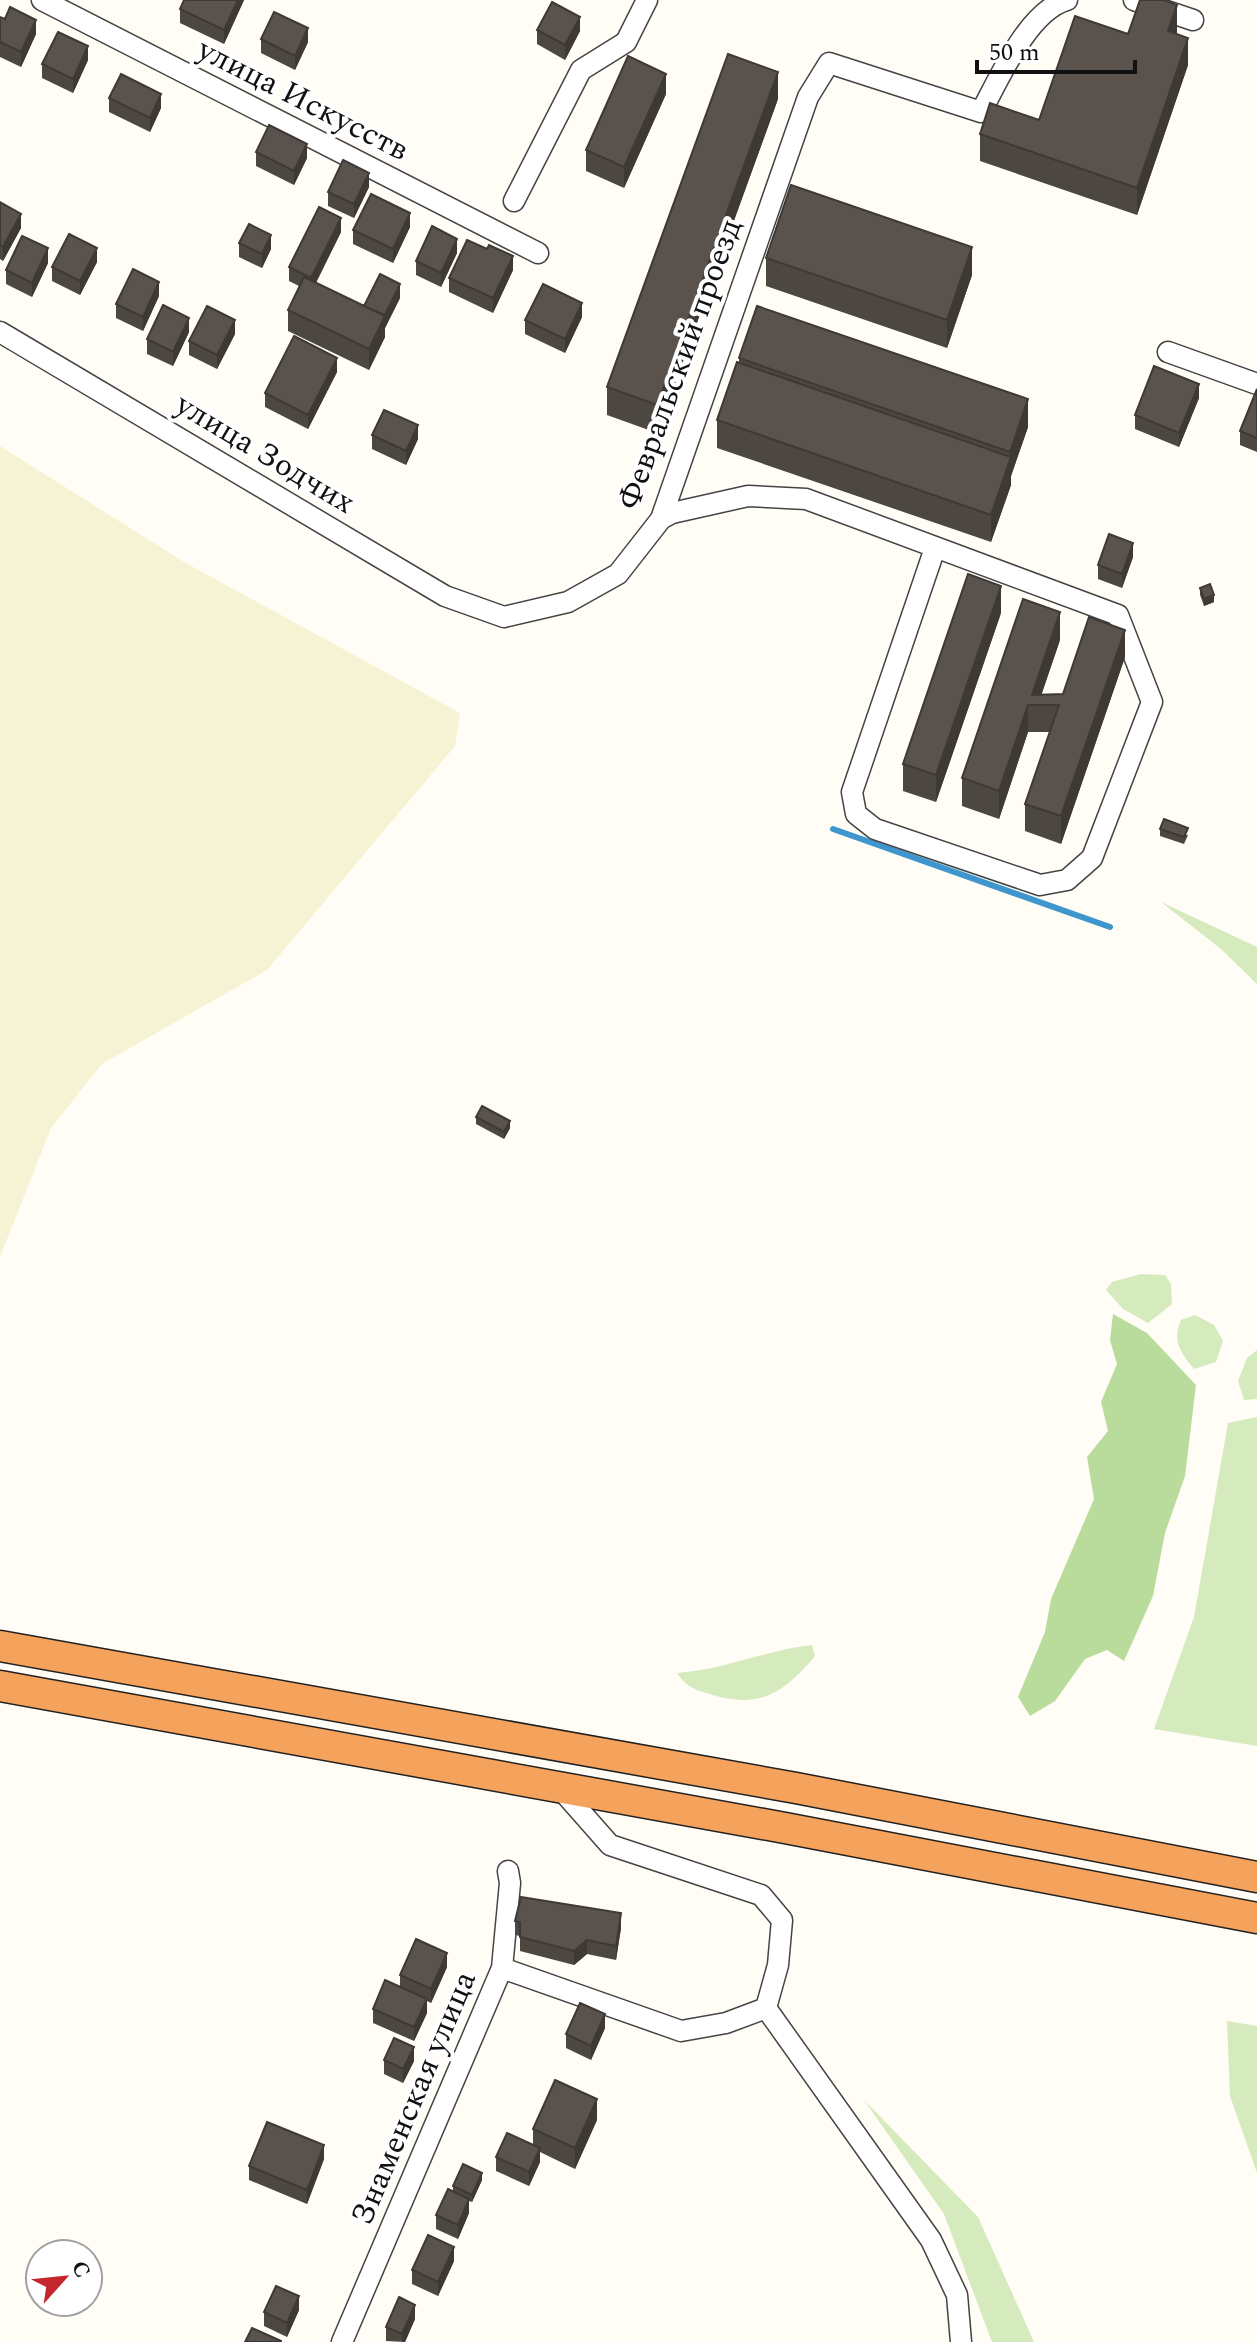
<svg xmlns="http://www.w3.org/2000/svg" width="1257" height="2342" font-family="Spectral,serif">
<rect width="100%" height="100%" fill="#fffdf5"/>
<path fill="#f6f3d4" d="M 0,446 L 184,562 L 460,713 L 455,746 L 267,970 L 102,1064 L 51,1128 L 0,1257 Z"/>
<path fill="#d5ebbd" d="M 1161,902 L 1257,947 L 1257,984 L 1221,949 Z
M 1141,1274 L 1165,1275 L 1171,1284 L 1172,1304 L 1148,1323 L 1123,1309 L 1106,1290 L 1112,1282 Z
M 1195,1315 L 1214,1325 L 1223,1341 L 1216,1362 L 1194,1369 C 1180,1352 1172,1341 1181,1320 Z
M 1257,1350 L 1257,1399 L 1244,1400 L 1238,1381 L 1247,1358 Z
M 1257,1417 L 1257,1746 L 1154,1729 L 1194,1617 L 1228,1423 Z
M 812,1645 L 815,1656 C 785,1692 761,1709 713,1695 C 696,1690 687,1688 677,1673 C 724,1670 766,1650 812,1645 Z
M 1227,2021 L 1257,2026 L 1257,2173 L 1230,2096 Z
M 864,2100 L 978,2217 L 1034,2342 L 992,2342 L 944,2214 Z"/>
<path fill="#b9dc9c" d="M 1113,1314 L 1147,1333 L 1196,1385 L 1185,1476 L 1165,1533 L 1153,1596 L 1124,1661 L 1107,1650 L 1085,1659 L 1055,1701 L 1030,1716 L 1018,1697 L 1045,1632 L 1051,1599 L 1094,1499 L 1087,1457 L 1108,1431 L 1101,1402 L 1117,1364 L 1110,1340 Z"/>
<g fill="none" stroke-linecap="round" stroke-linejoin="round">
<path stroke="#3f96cf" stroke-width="6" d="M 833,829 L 1110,927"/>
<defs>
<path id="minor" d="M 42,0 L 538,253
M 1134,0 L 1193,20
M 514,201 L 581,70 L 626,42 L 647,0
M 0,332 L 445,596 L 504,617 L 568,602 L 618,574 L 661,519 L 808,97 L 829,63 L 981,112 C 999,79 1028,11 1067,0
M 1168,352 L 1257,384
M 661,519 L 672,513 L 748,496 L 806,499 L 1118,615 L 1152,702 L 1092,858 L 1067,880 L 1040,885 L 875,829 L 856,814 L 852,792 L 935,548
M 502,1968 L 681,2031 L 726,2023 L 766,2008 L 778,1965 L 782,1920 L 761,1895 L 610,1845 L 558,1786
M 766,2008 L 931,2240 L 957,2295 L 961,2342
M 342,2342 L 502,1968 L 510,1883 L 508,1871"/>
<path id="highway" d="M 0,1646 L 796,1788 L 1257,1877
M 0,1686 L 785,1828 L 1257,1918"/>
</defs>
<use href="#minor" stroke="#444" stroke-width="23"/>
<use href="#highway" stroke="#222" stroke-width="33"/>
<use href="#minor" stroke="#fff" stroke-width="20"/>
<use href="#highway" stroke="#f5a25d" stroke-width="30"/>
</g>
<path fill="#4d4742" d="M 184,0 L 244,0 L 224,44 L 180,23 L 180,9 Z
M 0,17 L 36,34 L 21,67 L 0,57 Z
M 537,30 L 580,31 L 565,60 L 537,44 Z
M 1177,32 L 1176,34 L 1188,65 L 1137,215 L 980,161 L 980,134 L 1039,120 L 1128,34 Z
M 261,39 L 308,42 L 295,70 L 261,53 Z
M 88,60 L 73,93 L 42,78 L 42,64 Z
M 666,94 L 624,188 L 586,171 L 586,150 Z
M 109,98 L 161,108 L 150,132 L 109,112 Z
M 778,99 L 657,433 L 607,415 L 607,387 Z
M 256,152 L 307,158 L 294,185 L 256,166 Z
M 369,187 L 354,218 L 328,206 L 328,192 Z
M 0,202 L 21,228 L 3,261 L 0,259 Z
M 410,227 L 393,263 L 353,244 L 353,230 Z
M 341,232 L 316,283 L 364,306 L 400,298 L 385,328 L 385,337 L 369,370 L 288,331 L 288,310 L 299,286 L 289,281 L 289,267 Z
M 239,243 L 271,249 L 262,268 L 239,257 Z
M 457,253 L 441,287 L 416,275 L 416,261 Z
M 766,258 L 972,275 L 947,348 L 766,286 Z
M 97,262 L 80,295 L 52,281 L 52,267 Z
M 48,263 L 32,297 L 6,284 L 6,270 Z
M 513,270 L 493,313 L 449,292 L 449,278 Z
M 159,296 L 143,331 L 116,318 L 116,304 Z
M 582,317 L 565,353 L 525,334 L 525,320 Z
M 189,332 L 173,366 L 147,354 L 147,339 Z
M 235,334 L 217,369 L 189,355 L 189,341 Z
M 739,358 L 1028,427 L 1011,476 L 1011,485 L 991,542 L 717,448 L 717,420 L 739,363 Z
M 337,372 L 308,429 L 265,407 L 265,393 Z
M 1257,389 L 1257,452 L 1240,445 L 1240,431 Z
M 1199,398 L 1179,447 L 1135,429 L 1135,415 Z
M 372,435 L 418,439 L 406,465 L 372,449 Z
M 1133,557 L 1122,588 L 1098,579 L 1098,565 Z
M 1200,588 L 1214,602 L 1204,606 L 1200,595 Z
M 1001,613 L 936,802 L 903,791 L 903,764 Z
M 1060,640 L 1041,695 L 1063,694 L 1125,657 L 1061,844 L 1025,831 L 1025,804 L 1050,732 L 1028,732 L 999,819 L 962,806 L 962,778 Z
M 1160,829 L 1188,835 L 1184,844 L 1160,836 Z
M 476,1117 L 510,1128 L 504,1139 L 476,1124 Z
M 515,1921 L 621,1928 L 616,1960 L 587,1954 L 574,1965 L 520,1951 L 520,1936 L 515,1935 Z
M 447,1967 L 431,2003 L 427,2001 L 427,2013 L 414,2041 L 373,2023 L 373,2009 L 400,1987 L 400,1975 Z
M 605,2028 L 591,2060 L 566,2048 L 566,2034 Z
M 384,2060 L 414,2061 L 403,2083 L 384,2074 Z
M 597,2120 L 575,2169 L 540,2152 L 540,2162 L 529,2186 L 496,2171 L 496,2157 L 533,2145 L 533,2129 Z
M 324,2159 L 307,2204 L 249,2180 L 249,2166 Z
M 482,2180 L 472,2202 L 469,2201 L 469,2213 L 458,2239 L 436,2229 L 436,2215 L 453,2192 L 453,2186 Z
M 454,2261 L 438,2296 L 412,2284 L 412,2270 Z
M 299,2310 L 287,2337 L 264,2326 L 264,2312 Z
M 415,2319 L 405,2342 L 386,2341 L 386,2327 Z"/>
<path fill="#3f3936" d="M 238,0 L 244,0 L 224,44 L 224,30 Z
M 1177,5 L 1177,32 L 1168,58 L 1168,31 Z
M 580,17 L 580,31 L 565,60 L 565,45 Z
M 36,20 L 36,34 L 21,67 L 21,52 Z
M 308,28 L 308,42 L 295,70 L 295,56 Z
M 1188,38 L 1188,65 L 1137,215 L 1137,188 Z
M 88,46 L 88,60 L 73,93 L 73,79 Z
M 778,72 L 778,99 L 657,433 L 657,405 Z
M 666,74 L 666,94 L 624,188 L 624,167 Z
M 161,94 L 161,108 L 150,132 L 150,118 Z
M 307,144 L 307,158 L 294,185 L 294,171 Z
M 369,173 L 369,187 L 354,218 L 354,204 Z
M 410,213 L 410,227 L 393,263 L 393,249 Z
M 21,214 L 21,228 L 3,261 L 3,247 Z
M 341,218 L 341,232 L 311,292 L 311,278 Z
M 271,235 L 271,249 L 262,268 L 262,254 Z
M 457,239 L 457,253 L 441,287 L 441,273 Z
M 972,247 L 972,275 L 947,348 L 947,320 Z
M 48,248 L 48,263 L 32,297 L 32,283 Z
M 97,248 L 97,262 L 80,295 L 80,281 Z
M 513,256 L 513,270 L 493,313 L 493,298 Z
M 159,282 L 159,296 L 143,331 L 143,317 Z
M 400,284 L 400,298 L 385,328 L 385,337 L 369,370 L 369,349 Z
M 582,303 L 582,317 L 565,353 L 565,339 Z
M 189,318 L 189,332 L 173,366 L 173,352 Z
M 235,320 L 235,334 L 217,369 L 217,355 Z
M 337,358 L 337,372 L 308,429 L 308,415 Z
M 1199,384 L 1199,398 L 1179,447 L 1179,433 Z
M 1028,399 L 1028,427 L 1011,476 L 1011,485 L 991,542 L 991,515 L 1010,460 L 1010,452 Z
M 418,425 L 418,439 L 406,465 L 406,451 Z
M 1133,543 L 1133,557 L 1122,588 L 1122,574 Z
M 1001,586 L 1001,613 L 936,802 L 936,775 Z
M 1214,595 L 1214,602 L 1204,606 L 1204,599 Z
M 1060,612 L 1060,640 L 1038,705 L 1032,695 Z
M 1125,630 L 1125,657 L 1061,844 L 1061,816 Z
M 1028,705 L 1028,732 L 999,819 L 999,791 Z
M 510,1121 L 510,1128 L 504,1139 L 504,1132 Z
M 621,1913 L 621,1928 L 616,1960 L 616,1946 Z
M 587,1940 L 587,1954 L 574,1965 L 574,1951 Z
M 447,1953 L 447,1967 L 431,2003 L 431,1989 Z
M 427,1999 L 427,2013 L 414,2041 L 414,2027 Z
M 605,2014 L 605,2028 L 591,2060 L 591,2046 Z
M 414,2047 L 414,2061 L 403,2083 L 403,2069 Z
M 597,2099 L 597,2120 L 575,2169 L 575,2148 Z
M 324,2145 L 324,2159 L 307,2204 L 307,2190 Z
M 540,2148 L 540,2162 L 529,2186 L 529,2172 Z
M 482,2173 L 482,2180 L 472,2202 L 472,2195 Z
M 469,2199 L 469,2213 L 458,2239 L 458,2225 Z
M 454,2247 L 454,2261 L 438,2296 L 438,2282 Z
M 299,2296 L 299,2310 L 287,2337 L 287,2323 Z
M 415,2305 L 415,2319 L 405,2342 L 402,2342 L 402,2334 Z"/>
<path fill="#5a524d" stroke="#3f3936" stroke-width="2" d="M 184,0 L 238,0 L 224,30 L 180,9 Z
M 1140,0 L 1164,0 L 1177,5 L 1168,31 L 1188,38 L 1137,188 L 980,134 L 990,103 L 1039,120 L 1075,16 L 1128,34 Z
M 552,2 L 580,17 L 565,45 L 537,30 Z
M 10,7 L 36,20 L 21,52 L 0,42 L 0,17 L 5,19 Z
M 274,12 L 308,28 L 295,56 L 261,39 Z
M 58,32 L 88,46 L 73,79 L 42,64 Z
M 728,54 L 778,72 L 657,405 L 607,387 Z
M 628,56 L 666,74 L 624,167 L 586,150 Z
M 121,74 L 161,94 L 150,118 L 109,98 Z
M 269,125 L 307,144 L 294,171 L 256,152 Z
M 343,160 L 369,173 L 354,204 L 328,192 Z
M 791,185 L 972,247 L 947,320 L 766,258 Z
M 371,194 L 410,213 L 393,249 L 353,230 Z
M 0,202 L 21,214 L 3,247 L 0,245 Z
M 319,207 L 341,218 L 311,278 L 289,267 Z
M 249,224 L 271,235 L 262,254 L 239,243 Z
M 432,226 L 457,239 L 441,273 L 416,261 Z
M 69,234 L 97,248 L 80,281 L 52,267 Z
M 22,236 L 48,248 L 32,283 L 6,270 Z
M 467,240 L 487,249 L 489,245 L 513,256 L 493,298 L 449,278 Z
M 133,269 L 159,282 L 143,317 L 116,304 Z
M 380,274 L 400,284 L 385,315 L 364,306 Z
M 304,277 L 385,316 L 369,349 L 288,310 Z
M 543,284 L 582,303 L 565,339 L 525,320 Z
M 163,305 L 189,318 L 173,352 L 147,339 Z
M 207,306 L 235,320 L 217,355 L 189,341 Z
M 757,306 L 1028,399 L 1010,452 L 739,358 Z
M 294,336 L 337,358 L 308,415 L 265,393 Z
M 737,362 L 1011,457 L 991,515 L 717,420 Z
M 1154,366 L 1199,384 L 1179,433 L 1135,415 Z
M 1257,389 L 1257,438 L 1240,431 Z
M 384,410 L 418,425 L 406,451 L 372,435 Z
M 1109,534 L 1133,543 L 1122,574 L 1098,565 Z
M 968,574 L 1001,586 L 936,775 L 903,764 Z
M 1210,584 L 1214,595 L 1204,599 L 1200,588 Z
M 1023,599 L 1060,612 L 1032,695 L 1063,694 L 1089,617 L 1125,630 L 1061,816 L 1025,804 L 1059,705 L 1028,705 L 999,791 L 962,778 Z
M 1164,819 L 1188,828 L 1184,837 L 1160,829 Z
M 482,1106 L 510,1121 L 504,1132 L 476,1117 Z
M 521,1897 L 621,1913 L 616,1946 L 587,1940 L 574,1951 L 520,1937 L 520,1922 L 515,1921 Z
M 416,1939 L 447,1953 L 431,1989 L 400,1975 Z
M 385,1980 L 427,1999 L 414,2027 L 373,2009 Z
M 580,2003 L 605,2014 L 591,2046 L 566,2034 Z
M 394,2038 L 414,2047 L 403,2069 L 384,2060 Z
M 555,2080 L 597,2099 L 575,2148 L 533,2129 Z
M 267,2122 L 324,2145 L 307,2190 L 249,2166 Z
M 507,2133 L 540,2148 L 529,2172 L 496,2157 Z
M 463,2164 L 482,2173 L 472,2195 L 453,2186 Z
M 448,2189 L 469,2199 L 458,2225 L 436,2215 Z
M 428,2235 L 454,2247 L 438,2282 L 412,2270 Z
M 276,2286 L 299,2296 L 287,2323 L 264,2312 Z
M 399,2297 L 415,2305 L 402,2334 L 386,2327 Z
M 252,2328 L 281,2341 L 281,2342 L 245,2342 Z"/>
<g text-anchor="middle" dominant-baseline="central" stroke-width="8" stroke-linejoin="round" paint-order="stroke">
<g font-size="32" fill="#111" stroke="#fff">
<text transform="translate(303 100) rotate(27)">улица Искусств</text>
<text transform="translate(680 364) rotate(-70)">Февральский проезд</text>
<text transform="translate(265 454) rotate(31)">улица Зодчих</text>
<text transform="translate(414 2098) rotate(-67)">Знаменская улица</text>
</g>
</g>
<g transform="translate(64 2278) rotate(63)"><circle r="38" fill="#ffffff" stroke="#a0a0a0" stroke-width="2"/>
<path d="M0-6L14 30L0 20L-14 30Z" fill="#c4262e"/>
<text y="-12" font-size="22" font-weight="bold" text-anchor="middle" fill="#111111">С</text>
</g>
<path d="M977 60v12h158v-12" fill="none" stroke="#111111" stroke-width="4"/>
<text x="989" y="60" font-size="24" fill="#111111" stroke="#ffffff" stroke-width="6" paint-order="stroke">50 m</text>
</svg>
